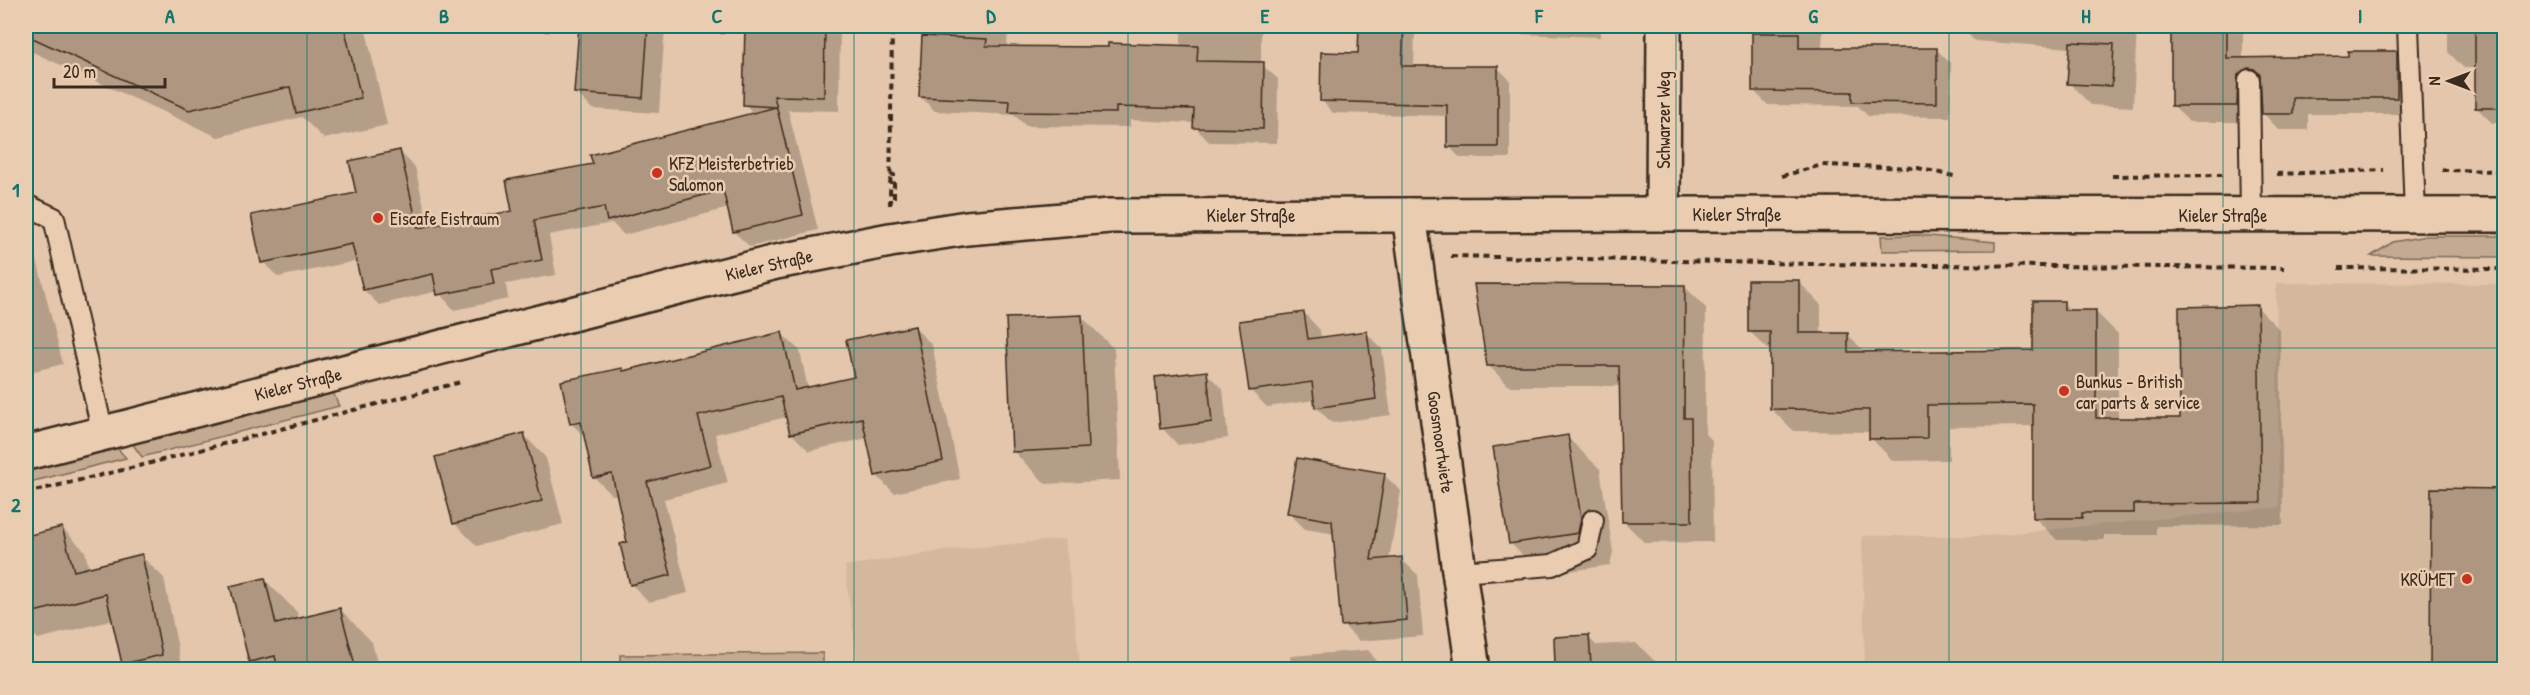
<svg xmlns="http://www.w3.org/2000/svg" width="2530" height="695" font-family="'Patrick Hand',sans-serif">
<rect width="100%" height="100%" fill="#e3c6ab"/>
<filter id="ink" filterUnits="userSpaceOnUse"><feTurbulence type="fractalNoise" baseFrequency=".0167" numOctaves="2"/><feDisplacementMap in="SourceGraphic" scale="12" xChannelSelector="R" yChannelSelector="G"/><feConvolveMatrix kernelMatrix="1 2 1 2 8 2 1 2 1" color-interpolation-filters="sRGB"/></filter>
<g filter="url(#ink)">
<path fill="#d3b89e" d="M 2276,283 L 2504,284 L 2504,669 L 1865,669 L 1862,536 L 1985,536 L 2279,507 Z
M 1065,539 L 1080,664 L 1039,670 L 858,669 L 845,566 L 950,550 Z"/>
<path fill="#c4aa91" stroke="#806a58" stroke-width="1.5" d="M 1918,235 L 1995,242 L 1995,250 L 1882,251 L 1881,236 Z
M 2426,236 L 2504,236 L 2504,257 L 2371,256 L 2393,242 Z
M 332,390 L 339,406 L 142,457 L 134,446 L 135,440 Z
M 113,443 L 126,458 L 26,483 L 26,464 Z
M 823,653 L 823,669 L 620,669 L 620,655 Z"/>
<path fill="#0003" fill-rule="evenodd" d="M 26,26 L 365,26 L 387,125 L 324,139 L 302,117 L 218,137 L 26,49 Z
M 580,26 L 665,26 L 659,113 L 592,109 L 576,92 Z
M 746,26 L 840,26 L 839,111 L 788,110 L 818,230 L 750,247 L 734,232 L 729,208 L 624,235 L 612,223 L 549,235 L 556,275 L 506,284 L 508,299 L 454,310 L 438,291 L 379,305 L 364,290 L 357,261 L 278,277 L 263,262 L 358,194 L 399,151 L 415,167 L 429,228 L 514,212 L 594,165 L 754,114 L 745,104 Z
M 935,26 L 1008,26 L 1007,48 L 1181,47 L 1181,26 L 1261,26 L 1261,64 L 1278,79 L 1277,143 L 1209,142 L 1195,127 L 1195,123 L 1130,120 L 1130,127 L 1026,126 L 1014,115 L 935,111 L 921,97 L 935,38 Z
M 1360,26 L 1409,26 L 1415,32 L 1414,68 L 1498,68 L 1510,80 L 1510,158 L 1460,158 L 1449,146 L 1449,116 L 1333,113 L 1322,101 L 1359,55 Z
M 1506,26 L 1600,26 L 1600,37 L 1514,34 Z
M 1754,26 L 1823,26 L 1822,49 L 1937,50 L 1951,64 L 1950,117 L 1868,116 L 1858,106 L 1768,105 L 1753,90 Z
M 1959,26 L 2137,26 L 2133,107 L 2091,105 L 2069,83 L 2071,48 L 1975,41 Z
M 2173,26 L 2243,26 L 2243,59 L 2349,58 L 2396,52 L 2413,69 L 2412,114 L 2308,114 L 2308,130 L 2279,130 L 2263,113 L 2262,86 L 2254,91 L 2253,122 L 2189,122 L 2173,105 Z
M 2448,26 L 2504,26 L 2504,123 L 2492,123 L 2476,107 L 2476,68 L 2464,68 L 2448,52 Z
M 26,244 L 35,252 L 63,364 L 26,373 Z
M 1799,282 L 1821,305 L 1821,335 L 1848,335 L 1866,353 L 2035,352 L 2063,303 L 2071,311 L 2095,311 L 2118,334 L 2118,419 L 2182,419 L 2257,307 L 2280,330 L 2283,525 L 2156,526 L 2156,535 L 2104,535 L 2104,540 L 2057,540 L 2034,517 L 2034,426 L 1949,427 L 1949,460 L 1893,461 L 1871,438 L 1871,432 L 1794,431 L 1771,409 L 1772,353 L 1749,331 Z
M 1685,287 L 1706,308 L 1705,434 L 1712,440 L 1713,542 L 1645,543 L 1624,522 L 1621,386 L 1509,386 L 1488,365 Z
M 1304,313 L 1320,330 L 1321,339 L 1366,333 L 1382,349 L 1391,415 L 1332,423 L 1316,407 L 1315,400 L 1267,407 L 1250,390 Z
M 1081,316 L 1114,349 L 1120,480 L 1046,484 L 1013,451 Z
M 914,327 L 932,345 L 960,479 L 894,493 L 876,475 L 868,438 L 809,451 L 791,433 L 787,417 L 715,434 L 728,483 L 664,499 L 688,593 L 649,602 L 631,584 L 629,543 L 618,494 L 612,495 L 594,477 L 586,438 L 571,423 L 624,372 L 782,334 L 800,351 L 808,389 L 856,378 ZM 605,474 L 620,474 L 605,477 Z
M 1206,373 L 1223,389 L 1228,438 L 1178,445 L 1162,428 Z
M 524,435 L 546,458 L 563,524 L 477,546 L 454,523 Z
M 1567,437 L 1600,469 L 1613,552 L 1610,565 L 1543,575 L 1510,543 Z
M 1384,475 L 1401,491 L 1389,560 L 1401,559 L 1418,575 L 1423,636 L 1359,641 L 1343,625 L 1335,534 L 1305,529 L 1289,513 Z
M 2433,490 L 2504,490 L 2504,670 L 2431,670 Z
M 62,528 L 85,551 L 89,569 L 141,556 L 164,578 L 182,670 L 131,670 L 124,663 L 114,620 L 38,639 L 26,626 L 26,538 Z
M 264,579 L 297,612 L 299,620 L 340,609 L 372,642 L 379,670 L 258,670 L 250,661 Z
M 1588,637 L 1596,645 L 1636,643 L 1659,665 L 1659,670 L 1557,670 L 1555,639 Z
M 1368,650 L 1384,670 L 1291,670 L 1290,656 Z"/>
<path fill="#af9680" stroke="#3b2a1e" stroke-width="1.5" d="M 26,26 L 344,26 L 361,98 L 296,113 L 290,87 L 189,110 L 26,35 Z
M 579,26 L 648,26 L 643,98 L 574,93 Z
M 745,26 L 825,26 L 824,97 L 774,96 L 803,215 L 733,232 L 723,190 L 607,221 L 604,207 L 534,220 L 542,260 L 491,269 L 494,284 L 437,295 L 433,274 L 363,290 L 352,244 L 261,263 L 251,215 L 356,193 L 349,161 L 400,150 L 418,228 L 512,211 L 506,180 L 593,164 L 590,155 L 776,107 L 743,105 Z
M 1359,26 L 1404,26 L 1402,66 L 1498,66 L 1498,147 L 1447,147 L 1447,105 L 1320,101 L 1321,52 L 1358,53 Z
M 2171,26 L 2227,26 L 2227,58 L 2348,56 L 2348,51 L 2397,51 L 2397,98 L 2293,98 L 2293,114 L 2262,114 L 2260,74 L 2254,69 L 2248,68 L 2238,75 L 2237,106 L 2171,106 Z
M 2475,26 L 2505,26 L 2505,108 L 2475,108 Z
M 1752,33 L 1799,33 L 1799,48 L 1937,48 L 1937,103 L 1852,102 L 1852,92 L 1752,91 Z
M 922,36 L 987,39 L 986,46 L 1108,47 L 1108,43 L 1198,46 L 1197,61 L 1264,62 L 1263,129 L 1193,128 L 1194,109 L 1116,107 L 1116,113 L 1009,112 L 1010,101 L 919,97 Z
M 2070,42 L 2114,44 L 2112,86 L 2067,84 Z
M 1748,280 L 1799,280 L 1799,333 L 1848,333 L 1848,352 L 2033,350 L 2033,301 L 2064,301 L 2064,310 L 2096,310 L 2096,418 L 2180,418 L 2179,307 L 2258,305 L 2261,503 L 2134,504 L 2134,513 L 2082,513 L 2082,518 L 2033,518 L 2033,404 L 1927,405 L 1927,438 L 1869,439 L 1869,410 L 1770,409 L 1770,332 L 1748,332 Z
M 1474,284 L 1685,285 L 1684,418 L 1691,418 L 1692,522 L 1622,522 L 1619,366 L 1487,366 Z
M 1304,312 L 1308,339 L 1367,331 L 1376,399 L 1315,408 L 1312,382 L 1249,391 L 1239,321 Z
M 1082,315 L 1088,448 L 1012,452 L 1006,318 Z
M 915,326 L 943,461 L 875,476 L 862,418 L 790,434 L 781,397 L 698,416 L 711,465 L 647,482 L 671,575 L 630,585 L 620,544 L 627,542 L 612,474 L 593,478 L 581,422 L 570,424 L 561,381 L 622,368 L 623,371 L 782,332 L 795,390 L 854,377 L 846,340 Z
M 1207,371 L 1212,422 L 1160,429 L 1155,377 Z
M 524,433 L 542,501 L 453,524 L 435,457 Z
M 1568,435 L 1581,518 L 1578,533 L 1509,544 L 1493,447 Z
M 1297,458 L 1385,473 L 1371,560 L 1402,557 L 1407,620 L 1341,626 L 1332,521 L 1287,513 Z
M 2431,488 L 2505,489 L 2505,669 L 2430,669 Z
M 62,527 L 74,571 L 142,554 L 162,655 L 122,664 L 106,594 L 26,614 L 26,536 Z
M 265,578 L 276,624 L 340,608 L 356,669 L 278,669 L 275,656 L 249,662 L 230,586 Z
M 1589,635 L 1591,665 L 1555,666 L 1554,637 Z"/>
<g fill="none" stroke-linecap="round" stroke-linejoin="round">
<defs>
<path id="service" d="M 2408,26 L 2415,215
M 2249,80 L 2251,215
M 26,205 L 54,218 L 103,434
M 1459,572 L 1552,565 L 1587,549 L 1593,520"/>
<path id="minor" d="M 1663,214 L 1664,26
M 1409,215 L 1473,670"/>
<path id="primary" d="M 26,453 L 776,262 L 890,240 L 967,228 L 1110,216 L 1663,214 L 2504,215"/>
</defs>
<use href="#service" stroke="#3b2a1e" stroke-width="24"/>
<use href="#minor" stroke="#3b2a1e" stroke-width="38"/>
<use href="#primary" stroke="#3b2a1e" stroke-width="38"/>
<path stroke="#3b2a1e" stroke-width="4" stroke-dasharray="6 4.5" stroke-linecap="butt" d="M 547,32 L 547,26
M 722,34 L 722,26
M 2442,170 L 2504,171
M 890,174 L 894,175 L 894,199 L 890,203
M 2277,174 L 2384,170
M 1782,176 L 1822,165 L 1918,168 L 1958,177
M 2112,176 L 2222,175
M 890,205 L 892,26
M 1451,256 L 1812,264 L 2284,268
M 2338,268 L 2504,269
M 26,493 L 135,467 L 461,382"/>
<use href="#service" stroke="#eacdb1" stroke-width="20"/>
<use href="#minor" stroke="#eacdb1" stroke-width="33"/>
<use href="#primary" stroke="#eacdb1" stroke-width="33"/>
</g>
</g>
<path fill="none" stroke="#0f766e" stroke-width="1.5" stroke-opacity="0.55" d="M 307,26 L 307,670M 581,26 L 581,670M 854,26 L 854,670M 1128,26 L 1128,670M 1402,26 L 1402,670M 1676,26 L 1676,670M 1949,26 L 1949,670M 2223,26 L 2223,670M 26,348 L 2504,348"/>
<g fill="#c8321e" stroke="#eacdb1" stroke-width="2">
<circle cx="657" cy="173" r="6"/>
<circle cx="378" cy="218" r="6"/>
<circle cx="2064" cy="391" r="6"/>
<circle cx="2467" cy="579" r="6"/>
</g>
<g text-anchor="middle" dominant-baseline="central" stroke-width="5" stroke-linejoin="round" paint-order="stroke">
<g font-size="18" fill="#3b2a1e" stroke="#eacdb1">
<text transform="translate(1663 120) rotate(-90)">Schwarzer Weg</text>
<text x="1737" y="214">Kieler Straße</text>
<text x="1251" y="215">Kieler Straße</text>
<text x="2223" y="215">Kieler Straße</text>
<text transform="translate(769 265) rotate(-13)">Kieler Straße</text>
<text transform="translate(298 384) rotate(-14)">Kieler Straße</text>
<text transform="translate(1441 442) rotate(82)">Goosmoortwiete</text>
</g>
<g font-size="18" fill="#3b2a1e" stroke="#eacdb1" text-anchor="start">
<text x="669" y="163">KFZ Meisterbetrieb<tspan x="669" dy="21">Salomon</tspan></text>
<text x="390" y="218">Eiscafe Eistraum</text>
<text x="2076" y="381">Bunkus - British<tspan x="2076" dy="21">car parts &amp; service</tspan></text>
<text x="2455" y="579" text-anchor="end">KRÜMET</text>
</g>
</g>
<rect width="2530" height="695" fill="none" stroke="#eacdb1" stroke-width="66"/>
<g transform="translate(2449 81) rotate(270)" stroke="#eacdb1" stroke-width="4.5" paint-order="stroke">
<path d="M0-4.5L10 22L0 15L-10 22Z" fill="#3b2a1e"/>
<text y="-9" font-size="16" font-weight="bold" text-anchor="middle" fill="#3b2a1e">N</text>
</g>
<path d="M54 78v9h111v-9" fill="none" stroke="#3b2a1e" stroke-width="3"/>
<text x="63" y="78" font-size="18" fill="#3b2a1e" stroke="#eacdb1" stroke-width="4.5" paint-order="stroke">20 m</text>
<rect x="33" y="33" width="2464" height="629" fill="none" stroke="#0f766e" stroke-width="2"/>
<g font-size="20" text-anchor="middle" font-weight="bold" fill="#0f766e">
<text x="170" y="23">A</text>
<text x="444" y="23">B</text>
<text x="717" y="23">C</text>
<text x="991" y="23">D</text>
<text x="1265" y="23">E</text>
<text x="1539" y="23">F</text>
<text x="1813" y="23">G</text>
<text x="2086" y="23">H</text>
<text x="2360" y="23">I</text>
<text x="16" y="197">1</text>
<text x="16" y="512">2</text>
</g>
</svg>
